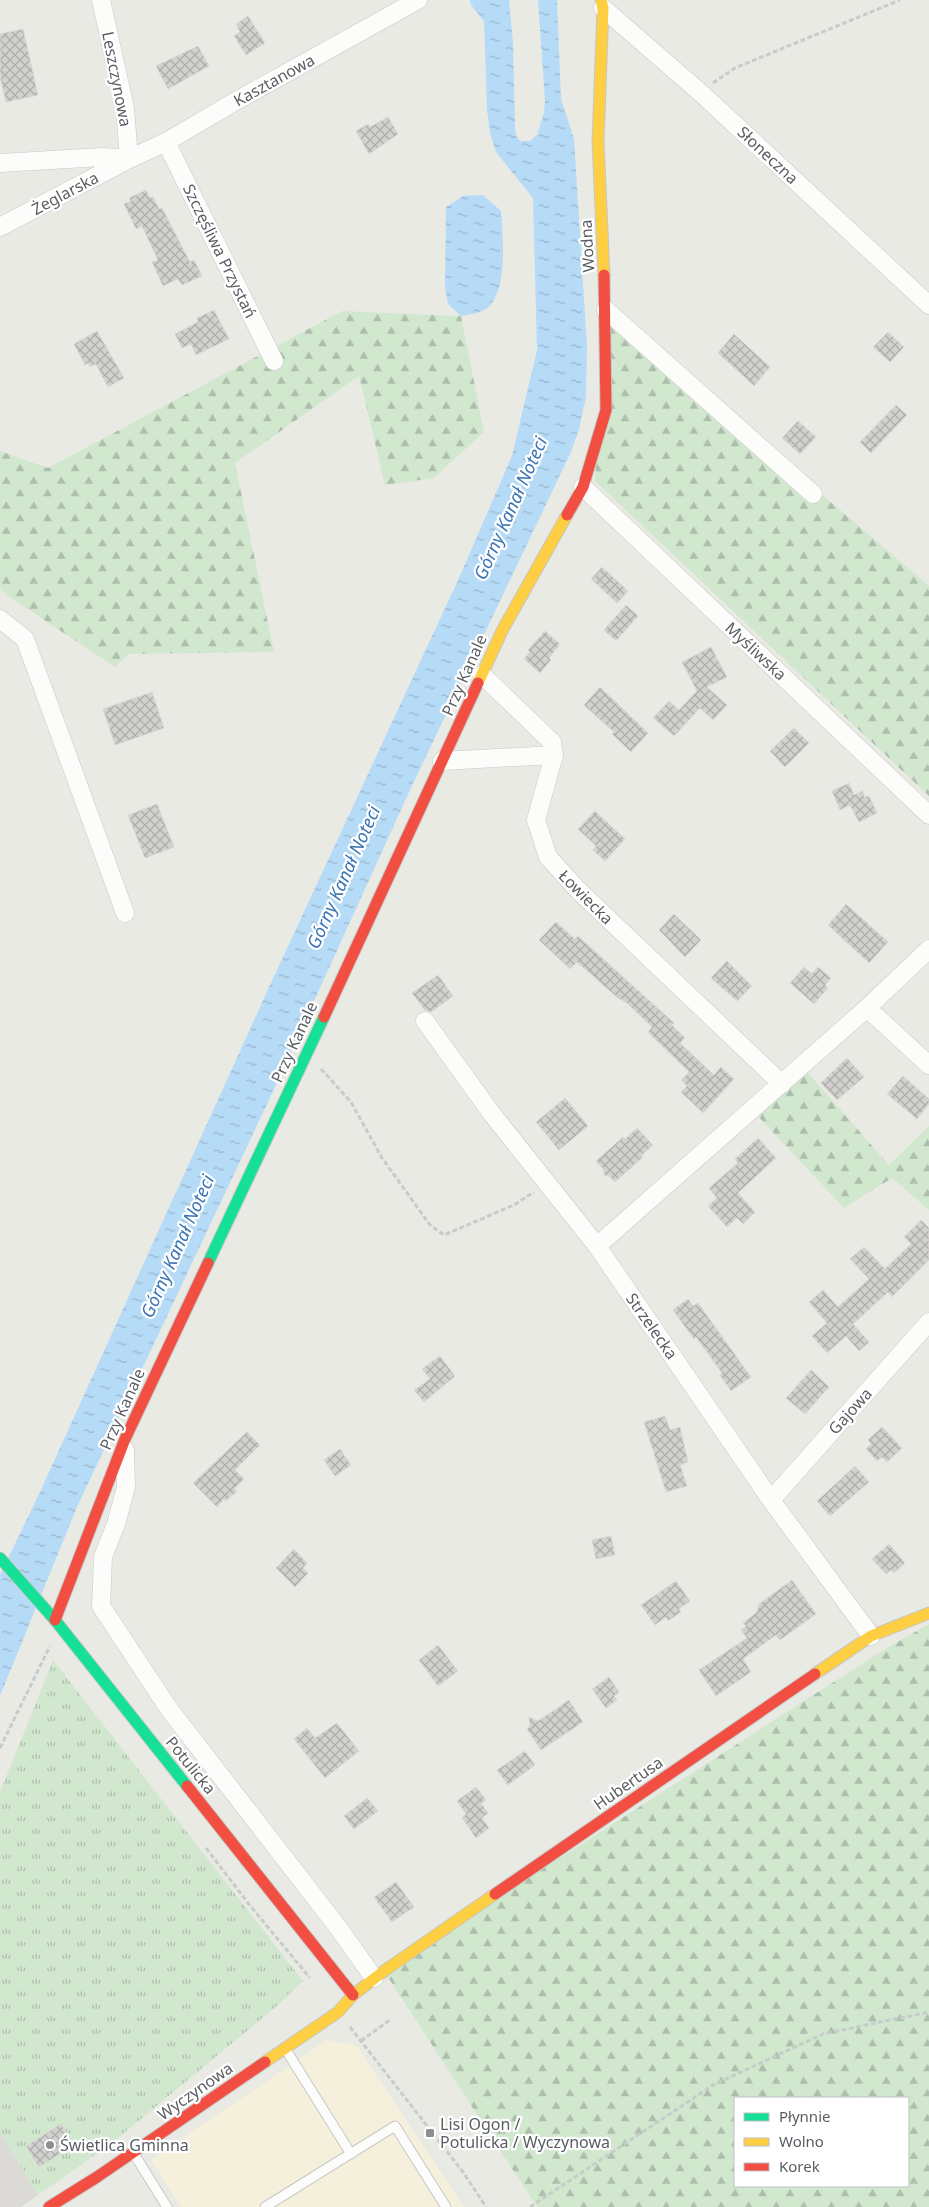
<svg xmlns="http://www.w3.org/2000/svg" width="929" height="2207" font-family="'Noto Sans',sans-serif">
<defs>
<pattern id="forest-firs" width="22" height="20" patternUnits="userSpaceOnUse" patternTransform="scale(1.25)"><rect width="22" height="20" fill="#d1e8cf"/><path d="M5 1l3.5 6h-7zM16 11l3.5 6h-7z" fill="#adbfac"/></pattern>
<pattern id="park-tufts" width="24" height="20" patternUnits="userSpaceOnUse" patternTransform="scale(1.25)"><rect width="24" height="20" fill="#d1e8cf"/><path d="M3 7l-1-3M5 7V3M7 7l1-3M15 17l-1-3M17 17v-4M19 17l1-3" fill="none" stroke="#adbfac"/></pattern>
<pattern id="water-ripples" width="26" height="14" patternUnits="userSpaceOnUse" patternTransform="scale(1.25)"><rect width="26" height="14" fill="#b6dbf7"/><path d="M2 4q2-2 4 0t4 0M15 11q2-2 4 0t4 0" fill="none" stroke="#97b5cc"/></pattern>
<pattern id="building-cross-hatch" width="8" height="8" patternUnits="userSpaceOnUse" patternTransform="scale(1.25)"><rect width="8" height="8" fill="#d2d1cf"/><path d="M0 0l8 8M0 8l8-8" fill="none" stroke="#adadac"/></pattern>
</defs>
<rect width="100%" height="100%" fill="#eaeae5"/>
<path fill="#f5f0dc" d="M 327,2040 L 357,2046 L 464,2207 L 181,2207 L 151,2160 Z"/>
<path fill="#dbdad6" d="M 0,2132 L 38,2195 L 21,2207 L 0,2207 Z"/>
<path fill="url(#forest-firs)" fill-rule="evenodd" d="M 606,310 L 929,586 L 929,796 L 595,481 Z
M 342,311 L 461,316 L 484,432 L 434,478 L 385,485 L 359,376 L 235,463 L 274,652 L 129,654 L 115,667 L 8,596 L 0,588 L 0,451 L 48,468 Z
M 802,1066 L 889,1165 L 929,1126 L 929,1210 L 892,1178 L 844,1208 L 755,1113 Z
M 929,1624 L 929,2207 L 537,2207 L 384,1971 L 882,1651 ZM 735,2098 L 908,2098 L 908,2186 L 735,2186 Z"/>
<path fill="url(#park-tufts)" d="M 53,1660 L 303,1981 L 277,2006 L 112,2143 L 38,2195 L 0,2132 L 0,1792 Z"/>
<path fill="url(#water-ripples)" d="M 470,0 L 509,0 L 513,43 L 515,128 L 516,135 L 520,141 L 530,141 L 537,135 L 544,113 L 545,101 L 538,0 L 557,0 L 561,99 L 574,139 L 587,347 L 586,397 L 579,429 L 571,452 L 410,790 L 269,1100 L 77,1507 L 0,1696 L 0,1575 L 40,1492 L 270,985 L 459,578 L 512,456 L 537,350 L 533,198 L 496,152 L 490,133 L 487,110 L 484,21 L 471,5 Z
M 483,195 L 501,211 C 503,236 507,282 492,303 C 485,313 472,314 461,316 L 448,304 L 445,287 L 446,207 L 463,196 Z"/>
<path fill="url(#building-cross-hatch)" stroke="#dad8d4" d="M 248,16 L 265,43 L 246,55 L 234,36 L 240,32 L 236,24 Z
M 23,29 L 38,95 L 6,102 L 0,77 L 0,34 Z
M 198,46 L 209,66 L 168,89 L 156,66 Z
M 388,117 L 398,134 L 369,154 L 356,131 L 368,124 L 370,127 Z
M 146,190 L 150,198 L 153,197 L 159,209 L 162,208 L 190,262 L 194,260 L 202,276 L 182,285 L 178,279 L 163,286 L 152,262 L 158,260 L 142,226 L 136,229 L 124,204 L 131,201 L 129,198 Z
M 214,310 L 229,339 L 196,355 L 191,344 L 182,348 L 175,334 L 198,322 L 197,318 Z
M 97,331 L 124,378 L 108,387 L 96,364 L 90,367 L 88,363 L 85,365 L 74,344 Z
M 888,332 L 904,347 L 890,362 L 873,347 Z
M 734,334 L 770,367 L 754,386 L 718,353 Z
M 896,405 L 907,415 L 871,453 L 860,442 Z
M 798,421 L 816,437 L 800,454 L 782,438 Z
M 602,567 L 628,591 L 617,603 L 591,579 Z
M 626,605 L 638,616 L 616,641 L 604,630 Z
M 545,631 L 560,644 L 549,658 L 551,660 L 540,673 L 524,659 L 530,652 L 528,650 Z
M 711,647 L 727,677 L 707,687 L 727,705 L 713,720 L 700,708 L 674,736 L 653,718 L 669,701 L 679,710 L 697,691 L 682,662 Z
M 600,687 L 648,733 L 631,752 L 612,734 L 614,732 L 584,705 Z
M 152,692 L 164,728 L 115,745 L 103,709 Z
M 794,728 L 809,743 L 785,767 L 770,751 Z
M 849,783 L 854,795 L 862,791 L 865,797 L 869,796 L 877,813 L 859,822 L 850,805 L 840,810 L 832,791 Z
M 157,804 L 174,847 L 145,858 L 128,815 Z
M 595,811 L 625,839 L 605,861 L 593,850 L 596,846 L 578,829 Z
M 846,904 L 888,942 L 869,963 L 828,925 Z
M 674,914 L 701,940 L 685,957 L 659,930 Z
M 556,922 L 575,939 L 578,936 L 674,1023 L 672,1025 L 685,1038 L 680,1043 L 714,1075 L 721,1067 L 734,1079 L 703,1113 L 681,1092 L 687,1086 L 681,1080 L 689,1072 L 648,1032 L 652,1027 L 627,1003 L 618,998 L 577,962 L 570,969 L 539,940 Z
M 727,961 L 752,986 L 737,1001 L 711,978 Z
M 804,967 L 812,974 L 818,967 L 831,978 L 825,985 L 828,988 L 814,1004 L 790,983 Z
M 438,975 L 453,996 L 431,1012 L 425,1010 L 412,993 Z
M 847,1058 L 864,1077 L 837,1100 L 821,1083 Z
M 903,1076 L 929,1099 L 929,1104 L 917,1119 L 887,1094 Z
M 565,1098 L 588,1126 L 559,1150 L 536,1122 Z
M 637,1128 L 653,1145 L 641,1156 L 643,1157 L 615,1182 L 609,1176 L 604,1175 L 604,1170 L 596,1161 L 623,1137 L 625,1139 Z
M 758,1138 L 776,1158 L 738,1193 L 755,1212 L 743,1224 L 737,1218 L 727,1227 L 708,1206 L 717,1198 L 709,1188 L 738,1163 L 735,1159 Z
M 921,1220 L 929,1228 L 929,1260 L 892,1297 L 888,1292 L 853,1324 L 869,1342 L 859,1351 L 846,1336 L 827,1353 L 812,1336 L 827,1323 L 809,1302 L 823,1290 L 838,1307 L 869,1279 L 850,1259 L 864,1247 L 885,1269 L 911,1244 L 904,1237 Z
M 688,1299 L 693,1306 L 698,1303 L 751,1377 L 731,1391 L 720,1375 L 722,1373 L 696,1337 L 694,1339 L 673,1310 Z
M 440,1356 L 455,1376 L 424,1402 L 414,1390 L 430,1379 L 422,1369 Z
M 811,1370 L 829,1387 L 805,1414 L 786,1398 Z
M 665,1416 L 670,1430 L 680,1427 L 688,1462 L 680,1465 L 687,1486 L 666,1492 L 644,1422 Z
M 882,1427 L 902,1448 L 887,1462 L 882,1457 L 877,1461 L 866,1449 L 871,1444 L 868,1440 Z
M 247,1432 L 260,1445 L 235,1470 L 244,1479 L 234,1489 L 237,1491 L 226,1501 L 224,1499 L 217,1507 L 193,1483 Z
M 340,1449 L 351,1465 L 335,1476 L 324,1460 Z
M 855,1466 L 869,1482 L 830,1516 L 817,1501 Z
M 611,1536 L 615,1555 L 596,1559 L 592,1540 Z
M 889,1544 L 905,1563 L 894,1573 L 891,1570 L 886,1574 L 872,1559 Z
M 294,1549 L 307,1563 L 303,1568 L 308,1573 L 295,1587 L 276,1568 Z
M 792,1580 L 816,1614 L 780,1640 L 776,1635 L 743,1659 L 751,1672 L 716,1696 L 699,1670 L 747,1638 L 741,1630 L 746,1626 L 743,1623 L 757,1612 L 759,1604 Z
M 676,1581 L 690,1601 L 679,1609 L 681,1612 L 668,1621 L 666,1617 L 655,1625 L 641,1605 Z
M 438,1645 L 458,1671 L 438,1686 L 419,1660 Z
M 609,1677 L 619,1692 L 614,1696 L 617,1700 L 606,1708 L 592,1689 Z
M 569,1700 L 583,1722 L 541,1750 L 527,1729 L 530,1726 L 529,1717 L 538,1721 Z
M 337,1723 L 359,1751 L 325,1778 L 294,1739 L 307,1728 L 315,1738 Z
M 525,1751 L 535,1765 L 508,1785 L 497,1770 Z
M 476,1787 L 486,1800 L 481,1803 L 488,1813 L 482,1818 L 489,1828 L 476,1838 L 462,1818 L 466,1814 L 457,1801 Z
M 367,1798 L 378,1811 L 354,1829 L 344,1816 Z
M 396,1882 L 414,1907 L 392,1922 L 374,1897 Z
M 61,2124 L 74,2145 L 39,2167 L 26,2146 Z"/>
<g fill="none" stroke-linecap="round" stroke-linejoin="round">
<defs>
<path id="lane" d="M 286,2050 L 351,2154
M 134,2154 L 167,2207
M 265,2207 L 395,2126 L 446,2207"/>
<path id="street" d="M 101,0 L 125,108 L 129,159
M 603,8 L 702,94 L 929,305
M 166,142 L 274,361
M 0,163 L 102,157 L 129,159
M 0,227 L 129,159 L 166,142 L 236,101 L 418,0
M 606,310 L 813,494
M 583,487 L 929,815
M 0,619 L 25,639 L 125,913
M 482,675 L 552,742 L 554,755 L 536,820 L 548,857 L 578,890 L 782,1084
M 442,761 L 554,755
M 867,1008 L 929,1065
M 425,1021 L 492,1114 L 597,1246 L 771,1500 L 871,1636
M 597,1246 L 867,1008 L 929,949
M 125,1450 L 126,1487 L 116,1524 L 103,1557 L 101,1606 L 169,1709 L 337,1926 L 374,1978
M 771,1500 L 929,1322"/>
<path id="fast" d="M 208,1263 L 324,1017
M 0,1558 L 55,1620 L 187,1786"/>
<path id="slow" d="M 601,0 L 603,8 L 598,141 L 604,275
M 478,683 L 503,629 L 567,515
M 815,1674 L 871,1636 L 929,1613
M 265,2062 L 338,2012 L 353,1995 L 384,1971 L 495,1894"/>
<path id="jam" d="M 567,515 L 583,487 L 606,410 L 604,275
M 324,1017 L 478,683
M 55,1620 L 125,1439 L 208,1263
M 187,1786 L 353,1995
M 495,1894 L 815,1674
M 49,2207 L 97,2177 L 265,2062"/>
</defs>
<use href="#lane" stroke="#c7c7c7" stroke-width="11"/>
<use href="#street" stroke="#c7c7c7" stroke-width="19"/>
<use href="#fast" stroke="#c5c7c5" stroke-width="13"/>
<use href="#slow" stroke="#c5c7c5" stroke-width="13"/>
<use href="#jam" stroke="#c5c7c5" stroke-width="13"/>
<path stroke="#c7ccca" stroke-width="3" stroke-dasharray="5 2.5" stroke-linecap="butt" d="M 713,83 L 735,68 L 900,0
M 321,1069 L 351,1102 L 382,1158 L 430,1225 L 444,1235 L 514,1205 L 534,1192
M 0,1748 L 50,1646
M 206,1848 L 248,1903 L 310,1978
M 350,2027 L 463,2172 L 486,2207
M 361,2041 L 391,2019
M 530,2207 L 713,2085 L 823,2034 L 929,2012"/>
<use href="#lane" stroke="#fcfcfb" stroke-width="9"/>
<use href="#street" stroke="#fcfcfb" stroke-width="18"/>
<use href="#fast" stroke="#16e098" stroke-width="11"/>
<use href="#slow" stroke="#ffcf43" stroke-width="11"/>
<use href="#jam" stroke="#f24e42" stroke-width="11"/>
</g>
<g fill="#8c8f90" stroke="#fff" stroke-width="2">
<rect x="425" y="2128" width="10" height="10" rx="2.5"/>
<circle cx="50" cy="2145" r="5"/>
</g>
<g text-anchor="middle" dominant-baseline="central" stroke-width="4.5" stroke-linejoin="round" paint-order="stroke">
<g font-size="16" fill="#5a5e63" stroke="#fff">
<text transform="translate(117 79) rotate(79)">Leszczynowa</text>
<text transform="translate(274 80) rotate(-29)">Kasztanowa</text>
<text transform="translate(768 155) rotate(43)">Słoneczna</text>
<text transform="translate(65 193) rotate(-28)">Żeglarska</text>
<text transform="translate(587 246) rotate(-93)">Wodna</text>
<text transform="translate(220 251) rotate(64)">Szczęśliwa Przystań</text>
<text transform="translate(756 651) rotate(43)">Myśliwska</text>
<text transform="translate(464 675) rotate(-66)">Przy Kanale</text>
<text transform="translate(586 897) rotate(45)">Łowiecka</text>
<text transform="translate(294 1042) rotate(-65)">Przy Kanale</text>
<text transform="translate(652 1326) rotate(55)">Strzelecka</text>
<text transform="translate(122 1409) rotate(-66)">Przy Kanale</text>
<text transform="translate(850 1411) rotate(-48)">Gajowa</text>
<text transform="translate(191 1765) rotate(51)">Potulicka</text>
<text transform="translate(628 1783) rotate(-35)">Hubertusa</text>
<text transform="translate(195 2091) rotate(-35)">Wyczynowa</text>
</g>
<g font-size="16" fill="#5a5e63" stroke="#fff" text-anchor="start">
<text x="440" y="2124">Lisi Ogon /<tspan x="440" dy="18">Potulicka / Wyczynowa</tspan></text>
<text x="60" y="2145">Świetlica Gminna</text>
</g>
<g font-size="18" font-style="italic" fill="#3b75b3" stroke="#fff">
<text transform="translate(510 508) rotate(-66)">Górny Kanał Noteci</text>
<text transform="translate(343 877) rotate(-66)">Górny Kanał Noteci</text>
<text transform="translate(177 1246) rotate(-66)">Górny Kanał Noteci</text>
</g>
</g>
<rect x="734" y="2097" width="175" height="90" fill="#ffffff" stroke="#bdbfc1"/>
<rect x="744" y="2113" width="25" height="8" fill="#16e098" stroke="#bdbfc1"/>
<text x="779" y="2122" font-size="15" fill="#5a5e63">Płynnie</text>
<rect x="744" y="2138" width="25" height="8" fill="#ffcf43" stroke="#bdbfc1"/>
<text x="779" y="2147" font-size="15" fill="#5a5e63">Wolno</text>
<rect x="744" y="2163" width="25" height="8" fill="#f24e42" stroke="#bdbfc1"/>
<text x="779" y="2172" font-size="15" fill="#5a5e63">Korek</text>
</svg>
